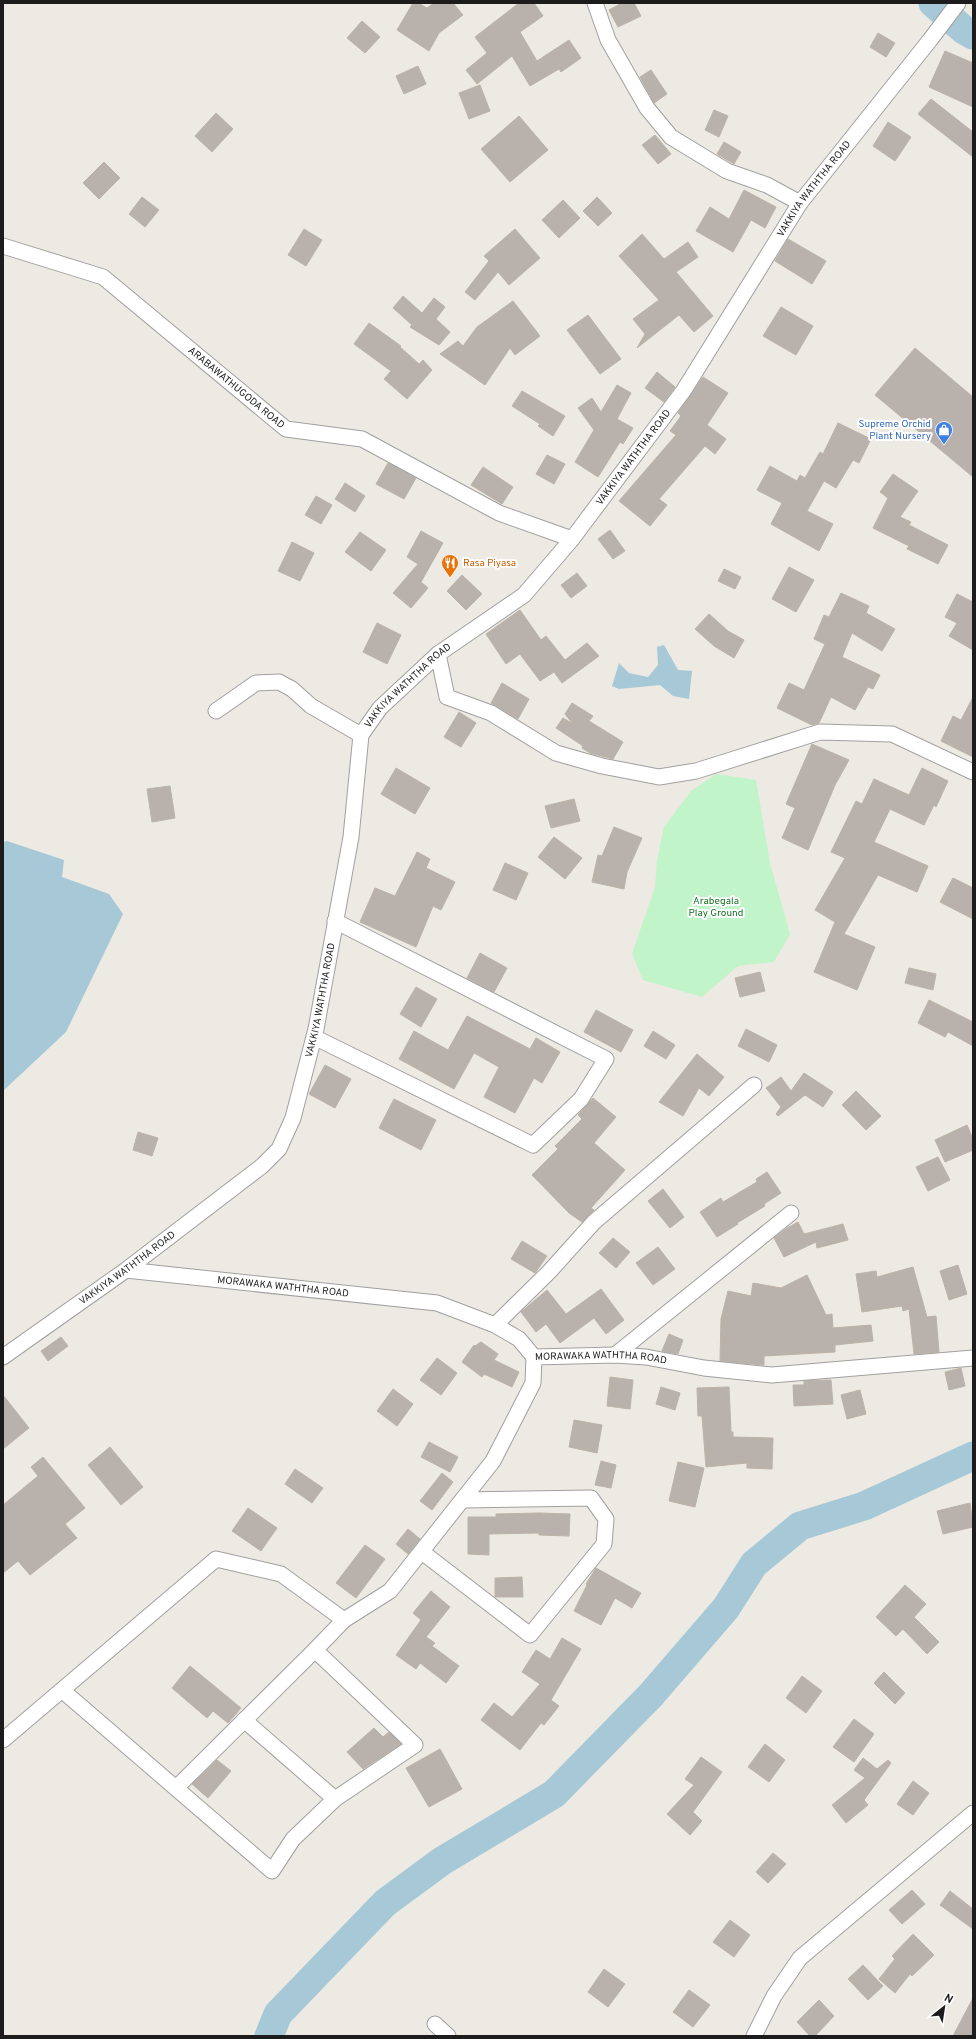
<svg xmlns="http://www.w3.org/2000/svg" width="976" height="2039" font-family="Overpass,sans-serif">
<rect width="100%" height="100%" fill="#eceae2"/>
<path fill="#c2f4c9" d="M 716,774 L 756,780 L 770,863 L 790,934 L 774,962 L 738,966 L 702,997 L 643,980 L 632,954 L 655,887 L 657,860 L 664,827 L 691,791 Z"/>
<path fill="#a6c8d7" d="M 664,645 L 678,670 L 692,671 L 689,699 L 673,696 L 660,685 L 619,689 L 612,686 L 619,663 L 629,673 L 648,677 L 658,665 L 657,647 Z
M 7,841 L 64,860 L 62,877 L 109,894 L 123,914 L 66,1032 L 3,1091 L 3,842 Z"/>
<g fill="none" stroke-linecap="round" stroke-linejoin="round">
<path stroke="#a6c8d7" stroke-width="29" d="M 933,3 L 964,30 L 973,35
M 269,2036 L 278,2014 L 385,1903 L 442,1861 L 554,1794 L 651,1695 L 726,1608 L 754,1564 L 800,1526 L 864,1506 L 973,1456"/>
</g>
<path fill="#b9b2ac" stroke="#bdb2a6" d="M 413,3 L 418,3 L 427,8 L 434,3 L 453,3 L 463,15 L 439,33 L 429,51 L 397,30 Z
M 519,3 L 534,3 L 543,16 L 520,32 L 537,61 L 569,40 L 581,58 L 561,72 L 559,69 L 530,86 L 512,56 L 477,84 L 466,70 L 487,53 L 475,37 Z
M 622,3 L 634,3 L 641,16 L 618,27 L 609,10 Z
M 362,21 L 380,37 L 365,53 L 347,38 Z
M 878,33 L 895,43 L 886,57 L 870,47 Z
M 945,51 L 973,63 L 973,107 L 929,87 Z
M 418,66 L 426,84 L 404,94 L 396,76 Z
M 651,70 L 667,94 L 654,103 L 640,77 Z
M 480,85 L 490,111 L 469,119 L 459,93 Z
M 931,99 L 973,132 L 973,157 L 918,114 Z
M 714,110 L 728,116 L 719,137 L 705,130 Z
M 216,113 L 233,129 L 212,152 L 195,136 Z
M 519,116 L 548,150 L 510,182 L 481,149 Z
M 888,122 L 911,137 L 895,161 L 873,146 Z
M 655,135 L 671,154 L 658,164 L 642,145 Z
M 724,142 L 741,152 L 734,164 L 717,154 Z
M 104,162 L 120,178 L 99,199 L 83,183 Z
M 744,190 L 776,207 L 765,228 L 751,220 L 733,252 L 696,231 L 710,207 L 729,219 Z
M 142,197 L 159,210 L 145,227 L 129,214 Z
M 597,197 L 612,213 L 598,226 L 583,211 Z
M 563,200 L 580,218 L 559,238 L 542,220 Z
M 304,229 L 322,240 L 306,266 L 288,255 Z
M 515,229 L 540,258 L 509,285 L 498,272 L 475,300 L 465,292 L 489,261 L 484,256 Z
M 642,234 L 664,259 L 688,242 L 698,257 L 676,272 L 713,316 L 694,332 L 679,315 L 637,348 L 645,334 L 633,319 L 659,300 L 619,256 Z
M 788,239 L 826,261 L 812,284 L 775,261 Z
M 403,296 L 422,313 L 434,298 L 445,307 L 436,319 L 450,332 L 439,345 L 410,327 L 412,325 L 393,308 Z
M 513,301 L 540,336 L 515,355 L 510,348 L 485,385 L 440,354 L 458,341 L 463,346 L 477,327 Z
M 781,307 L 813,326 L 796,355 L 763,336 Z
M 588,315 L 621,359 L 600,374 L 567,330 Z
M 369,323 L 401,346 L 400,347 L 419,364 L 423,360 L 432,370 L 407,399 L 384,379 L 391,371 L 354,344 Z
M 915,348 L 973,397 L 973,477 L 875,395 Z
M 657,372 L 675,387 L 664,402 L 645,388 Z
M 703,377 L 728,393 L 707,425 L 726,439 L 715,454 L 705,446 L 659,499 L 667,505 L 650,526 L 619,501 L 676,435 L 670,431 L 681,416 L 678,413 Z
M 617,385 L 631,393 L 617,419 L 633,428 L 623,444 L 620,442 L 598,477 L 575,462 L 594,430 L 578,408 L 592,398 L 601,412 Z
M 522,391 L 565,416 L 553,436 L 538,426 L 540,424 L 512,406 Z
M 838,423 L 871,439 L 859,463 L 853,460 L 836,488 L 824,481 L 807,511 L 833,524 L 819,551 L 771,524 L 782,503 L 757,490 L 770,466 L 797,481 L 800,475 L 805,478 L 820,452 L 823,454 Z
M 547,455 L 565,464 L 554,484 L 536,474 Z
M 388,463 L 416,478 L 404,499 L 376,484 Z
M 483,467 L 513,487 L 502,504 L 471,485 Z
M 893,474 L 918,491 L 900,517 L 911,522 L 909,525 L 948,545 L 938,564 L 907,549 L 909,546 L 873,528 L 888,498 L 880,492 Z
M 345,483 L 365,496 L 355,512 L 335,499 Z
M 316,496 L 332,505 L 321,524 L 305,515 Z
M 610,530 L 625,551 L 613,559 L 598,539 Z
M 421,531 L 443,543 L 421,582 L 428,588 L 411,608 L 393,593 L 418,564 L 407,557 Z
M 360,532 L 386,550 L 371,571 L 345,552 Z
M 292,542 L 314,553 L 300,581 L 278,571 Z
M 789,567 L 814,580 L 796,612 L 772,599 Z
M 724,569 L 741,577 L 735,589 L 718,581 Z
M 577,573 L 587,586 L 571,598 L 561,585 Z
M 462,575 L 482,594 L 466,610 L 447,591 Z
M 841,593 L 869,606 L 866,613 L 895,629 L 882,651 L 852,633 L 842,657 L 880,675 L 873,689 L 868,687 L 855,710 L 831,697 L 819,723 L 812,725 L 777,708 L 789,683 L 804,690 L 825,644 L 814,639 L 824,615 L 829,617 Z
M 957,594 L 973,602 L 973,650 L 949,636 L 957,623 L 945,617 Z
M 520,610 L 541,640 L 546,636 L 565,660 L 587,643 L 599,656 L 562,683 L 554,672 L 540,681 L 520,654 L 506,664 L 486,634 Z
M 709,614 L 728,631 L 744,640 L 734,658 L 714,646 L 695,629 Z
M 377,623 L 401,635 L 387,664 L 363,652 Z
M 502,683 L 529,699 L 518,719 L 491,703 Z
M 973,697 L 973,757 L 941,741 L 953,716 L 961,720 Z
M 572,703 L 593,716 L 589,721 L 623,742 L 613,759 L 590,753 L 582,748 L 583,746 L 556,728 L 563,718 L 573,724 L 565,714 Z
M 459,712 L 476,723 L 461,747 L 444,737 Z
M 812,744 L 849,760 L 835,785 L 808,850 L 782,838 L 795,808 L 786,804 Z
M 396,768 L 430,788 L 415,814 L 381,794 Z
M 922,768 L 948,781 L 936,807 L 934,805 L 924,825 L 890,809 L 874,842 L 928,866 L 917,892 L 878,875 L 844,934 L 875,947 L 857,990 L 814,972 L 835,922 L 815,910 L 845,858 L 831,852 L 856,801 L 862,804 L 874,779 L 909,795 Z
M 170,786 L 175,818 L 152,822 L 147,789 Z
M 574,799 L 580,821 L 551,828 L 545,806 Z
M 614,827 L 642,838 L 627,872 L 624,889 L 592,882 L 598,855 L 602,856 Z
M 554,837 L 582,858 L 565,879 L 538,857 Z
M 417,852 L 430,859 L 426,868 L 455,882 L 441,910 L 433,906 L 416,947 L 360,922 L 375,888 L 395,896 Z
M 505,863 L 528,873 L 516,900 L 493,890 Z
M 953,878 L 973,888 L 973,919 L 940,902 Z
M 480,953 L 507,968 L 494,992 L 467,978 Z
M 909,968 L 936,974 L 933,990 L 905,983 Z
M 760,972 L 765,991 L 740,997 L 735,978 Z
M 416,987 L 437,999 L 421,1027 L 400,1014 Z
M 929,1000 L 973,1022 L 973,1046 L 948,1032 L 945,1037 L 918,1023 Z
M 596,1010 L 633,1030 L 621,1052 L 584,1032 Z
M 467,1016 L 530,1049 L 536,1038 L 560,1052 L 542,1083 L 534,1078 L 515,1113 L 484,1097 L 499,1067 L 474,1053 L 454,1089 L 399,1059 L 414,1031 L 448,1050 Z
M 746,1029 L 777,1045 L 769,1062 L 738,1046 Z
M 653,1031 L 675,1045 L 666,1059 L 644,1046 Z
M 697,1054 L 724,1077 L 709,1096 L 699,1088 L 683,1116 L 659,1102 Z
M 325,1065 L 351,1079 L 335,1108 L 309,1094 Z
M 804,1073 L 833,1092 L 823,1107 L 805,1095 L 778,1116 L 776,1114 L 781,1107 L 766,1088 L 781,1077 L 791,1091 Z
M 856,1091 L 881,1116 L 866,1130 L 842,1105 Z
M 593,1098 L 616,1117 L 594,1143 L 625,1170 L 591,1208 L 594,1210 L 582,1222 L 569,1213 L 532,1175 L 558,1149 L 555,1146 L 582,1119 L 578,1115 Z
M 394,1099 L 436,1120 L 421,1150 L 379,1128 Z
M 967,1125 L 973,1139 L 973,1150 L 945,1162 L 935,1140 Z
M 138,1132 L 158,1138 L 152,1156 L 133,1150 Z
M 938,1157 L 950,1180 L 928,1191 L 916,1167 Z
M 767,1172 L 781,1193 L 764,1204 L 765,1206 L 737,1223 L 738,1224 L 717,1237 L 700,1212 L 721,1198 L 723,1202 L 757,1182 L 756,1179 Z
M 663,1189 L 684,1217 L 670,1228 L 648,1201 Z
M 798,1222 L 804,1234 L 843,1224 L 848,1240 L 817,1248 L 816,1242 L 784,1257 L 774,1238 L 787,1228 Z
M 613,1238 L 630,1252 L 616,1268 L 599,1253 Z
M 522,1241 L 547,1256 L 535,1273 L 511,1259 Z
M 658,1247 L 675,1269 L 653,1285 L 636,1263 Z
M 958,1265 L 967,1294 L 949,1300 L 940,1271 Z
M 913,1267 L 927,1317 L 936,1316 L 939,1352 L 914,1354 L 909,1309 L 903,1311 L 902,1306 L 862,1312 L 856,1274 L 876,1271 L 877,1277 Z
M 807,1275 L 826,1315 L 832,1314 L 833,1328 L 871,1325 L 873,1341 L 835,1345 L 835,1352 L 764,1356 L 764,1365 L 720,1361 L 721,1319 L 728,1291 L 751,1296 L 753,1283 L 781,1288 Z
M 601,1289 L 624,1320 L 606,1334 L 594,1318 L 560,1343 L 546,1324 L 536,1332 L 521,1312 L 547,1290 L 566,1314 Z
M 669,1334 L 683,1340 L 678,1354 L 662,1351 Z
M 61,1337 L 68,1346 L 48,1361 L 41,1351 Z
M 481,1342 L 498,1354 L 494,1360 L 519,1372 L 512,1387 L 484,1374 L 482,1377 L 462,1362 L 474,1345 L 475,1346 Z
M 437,1358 L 457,1373 L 441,1395 L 420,1380 Z
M 961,1368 L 965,1386 L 949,1390 L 945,1372 Z
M 610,1377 L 633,1380 L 630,1409 L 607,1406 Z
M 831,1380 L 833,1404 L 794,1406 L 793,1385 L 804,1385 L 804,1381 Z
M 661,1387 L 680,1393 L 675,1410 L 656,1404 Z
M 729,1387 L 731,1432 L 733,1432 L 733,1437 L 773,1438 L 772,1469 L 747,1468 L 747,1463 L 706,1467 L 702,1416 L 698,1416 L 697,1388 Z
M 393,1389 L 413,1404 L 397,1426 L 377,1411 Z
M 860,1390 L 866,1414 L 847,1419 L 841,1395 Z
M 3,1395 L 29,1428 L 3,1449 Z
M 574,1420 L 602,1425 L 597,1453 L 569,1447 Z
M 429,1442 L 458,1457 L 450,1472 L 421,1457 Z
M 110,1447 L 143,1487 L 121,1505 L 88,1465 Z
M 43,1457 L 85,1508 L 65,1524 L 77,1538 L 30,1575 L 18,1561 L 3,1573 L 3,1505 L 38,1476 L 31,1467 Z
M 601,1461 L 616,1465 L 611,1488 L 595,1485 Z
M 678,1462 L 704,1468 L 695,1507 L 669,1501 Z
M 295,1469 L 323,1488 L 312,1503 L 285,1484 Z
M 442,1473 L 453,1482 L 432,1510 L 420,1501 Z
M 970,1503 L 973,1527 L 943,1534 L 937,1511 Z
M 248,1508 L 277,1528 L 261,1551 L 232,1531 Z
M 539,1513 L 570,1514 L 569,1536 L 539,1535 L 539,1533 L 489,1534 L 489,1555 L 468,1554 L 468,1517 L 496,1517 L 496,1514 Z
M 408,1529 L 420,1539 L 408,1554 L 396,1544 Z
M 365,1545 L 385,1559 L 356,1598 L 336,1583 Z
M 596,1568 L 641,1593 L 632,1608 L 615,1598 L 601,1625 L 574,1611 L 587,1585 L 586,1584 Z
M 522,1577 L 523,1597 L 495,1597 L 495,1578 Z
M 905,1585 L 926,1604 L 914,1617 L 939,1642 L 927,1654 L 903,1629 L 896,1636 L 876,1617 Z
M 431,1591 L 450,1607 L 426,1637 L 435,1643 L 432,1646 L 459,1666 L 446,1683 L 420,1663 L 416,1669 L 396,1655 L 421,1620 L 413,1613 Z
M 562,1638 L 581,1649 L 551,1700 L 559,1706 L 544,1725 L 541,1723 L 520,1750 L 481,1720 L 494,1703 L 512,1717 L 540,1684 L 522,1672 L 536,1650 L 550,1659 Z
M 190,1666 L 241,1708 L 228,1723 L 213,1711 L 207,1718 L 172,1688 Z
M 884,1672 L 905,1693 L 895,1704 L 874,1683 Z
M 802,1676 L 822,1691 L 806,1713 L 786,1698 Z
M 854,1719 L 874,1734 L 854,1762 L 833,1747 Z
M 374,1728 L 383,1737 L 389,1732 L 401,1744 L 363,1769 L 347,1752 Z
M 765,1744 L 785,1760 L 769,1782 L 748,1767 Z
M 440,1749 L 462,1789 L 429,1807 L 406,1768 Z
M 701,1757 L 722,1772 L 693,1812 L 702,1821 L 690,1835 L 667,1814 L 694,1785 L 685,1779 Z
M 863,1758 L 877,1769 L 888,1760 L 891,1763 L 864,1800 L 868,1805 L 846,1823 L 832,1805 L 865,1778 L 854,1770 Z
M 217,1760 L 231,1771 L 208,1798 L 192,1784 Z
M 913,1781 L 929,1793 L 913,1815 L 897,1804 Z
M 773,1853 L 786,1864 L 768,1883 L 756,1872 Z
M 912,1890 L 925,1904 L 902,1924 L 889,1910 Z
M 950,1891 L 973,1909 L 973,1929 L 940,1905 Z
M 730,1920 L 750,1935 L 734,1957 L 713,1942 Z
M 913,1934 L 934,1955 L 912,1976 L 910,1974 L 895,1993 L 879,1979 L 895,1959 L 892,1956 Z
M 863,1965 L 883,1986 L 868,2000 L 848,1979 Z
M 604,1969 L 625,1984 L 608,2007 L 588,1992 Z
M 689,1990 L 710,2005 L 693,2027 L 673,2012 Z
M 973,1998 L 973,2036 L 953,2036 Z
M 819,2000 L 834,2016 L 815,2036 L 810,2036 L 797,2022 Z"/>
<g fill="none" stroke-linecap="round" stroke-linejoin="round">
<defs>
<g id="minor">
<path d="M 595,3 L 608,40 L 647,108 L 671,137 L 727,171 L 767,185 L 800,203"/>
<path id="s1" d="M 3,246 L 103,277 L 286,429 L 362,439 L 499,513 L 572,539"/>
<path d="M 438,654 L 447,697 L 491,713 L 556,753 L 602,766 L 659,777 L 696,771 L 820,732 L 892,734 L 973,772"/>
<path d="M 216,711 L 256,683 L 279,682 L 292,689 L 311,706 L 361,735"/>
<path d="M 314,1037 L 533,1145 L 581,1099 L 606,1059 L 335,921"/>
<path id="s2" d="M 126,1270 L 437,1303 L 495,1325 L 519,1339 L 534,1357 L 615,1355 L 646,1357 L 704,1368 L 772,1375 L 973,1358"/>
<path d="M 495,1325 L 549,1272 L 594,1222 L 754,1085"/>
<path d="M 615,1355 L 791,1213"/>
<path id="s3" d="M 3,1357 L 126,1270 L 262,1166 L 279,1149 L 293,1118 L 316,1029 L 351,837 L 361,735 L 380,708 L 438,654 L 524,595 L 572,539 L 684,390 L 800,203 L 930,40 L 958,3"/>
<path d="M 422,1552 L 530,1635 L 604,1544 L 606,1519 L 591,1498 L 463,1500"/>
<path d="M 315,1650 L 344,1620"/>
<path d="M 63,1691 L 272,1871 L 293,1839 L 335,1799 L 415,1745 L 315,1650 L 176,1788"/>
<path d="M 244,1720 L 335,1799"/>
<path d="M 3,1740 L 216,1559 L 281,1574 L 344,1620 L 390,1591 L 493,1461 L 533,1383 L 534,1357"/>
<path d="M 435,2024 L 448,2036"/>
<path d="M 754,2036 L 774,1996 L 800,1958 L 973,1813"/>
</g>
</defs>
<use href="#minor" stroke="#a0a0a0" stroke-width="17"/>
<use href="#minor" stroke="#fff" stroke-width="15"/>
</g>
<defs>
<symbol id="shop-pin" viewBox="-11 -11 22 30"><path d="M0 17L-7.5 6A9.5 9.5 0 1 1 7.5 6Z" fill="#3f7fe0" stroke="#fff"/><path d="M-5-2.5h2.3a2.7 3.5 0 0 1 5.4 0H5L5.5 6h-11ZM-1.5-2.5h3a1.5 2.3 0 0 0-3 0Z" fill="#fff"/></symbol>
<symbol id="restaurant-pin" viewBox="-11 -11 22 30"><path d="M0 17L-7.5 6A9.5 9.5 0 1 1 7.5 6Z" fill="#e8710a" stroke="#fff"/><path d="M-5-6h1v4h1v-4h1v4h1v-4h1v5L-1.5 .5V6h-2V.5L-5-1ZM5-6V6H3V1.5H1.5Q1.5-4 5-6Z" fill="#fff"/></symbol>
</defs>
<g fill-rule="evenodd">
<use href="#shop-pin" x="934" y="420" width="20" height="27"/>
<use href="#restaurant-pin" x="440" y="553" width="20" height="27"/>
</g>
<g text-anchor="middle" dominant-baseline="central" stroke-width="4" stroke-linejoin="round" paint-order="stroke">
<g font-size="10" fill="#1c1c1c" stroke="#fff">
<text stroke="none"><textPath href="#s3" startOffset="1486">VAKKIYA WATHTHA ROAD</textPath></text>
<text stroke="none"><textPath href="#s1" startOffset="278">ARABAWATHUGODA ROAD</textPath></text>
<text stroke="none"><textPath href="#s3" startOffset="1162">VAKKIYA WATHTHA ROAD</textPath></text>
<text stroke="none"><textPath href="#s3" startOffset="838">VAKKIYA WATHTHA ROAD</textPath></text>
<text stroke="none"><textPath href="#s3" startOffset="501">VAKKIYA WATHTHA ROAD</textPath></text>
<text stroke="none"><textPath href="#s3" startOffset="153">VAKKIYA WATHTHA ROAD</textPath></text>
<text stroke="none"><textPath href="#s2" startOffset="158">MORAWAKA WATHTHA ROAD</textPath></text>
<text stroke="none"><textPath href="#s2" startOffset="493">MORAWAKA WATHTHA ROAD</textPath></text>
</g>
<g font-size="10" fill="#366cbe" stroke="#fff" text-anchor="end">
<text x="931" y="424">Supreme Orchid<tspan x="931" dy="12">Plant Nursery</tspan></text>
</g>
<g font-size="10" fill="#c56008" stroke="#fff" text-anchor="start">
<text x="463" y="563">Rasa Piyasa</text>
</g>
<g font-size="10" fill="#147022" stroke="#fff">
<text x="716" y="901">Arabegala<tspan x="716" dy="12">Play Ground</tspan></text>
</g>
</g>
<rect width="976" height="2039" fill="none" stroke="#1c1c1c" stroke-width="8"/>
<g transform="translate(944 2007) rotate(30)" stroke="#ffffff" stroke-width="3" paint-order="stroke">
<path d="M0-3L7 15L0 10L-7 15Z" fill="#1c1c1c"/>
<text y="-6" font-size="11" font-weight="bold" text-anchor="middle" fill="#1c1c1c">N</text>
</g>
</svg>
